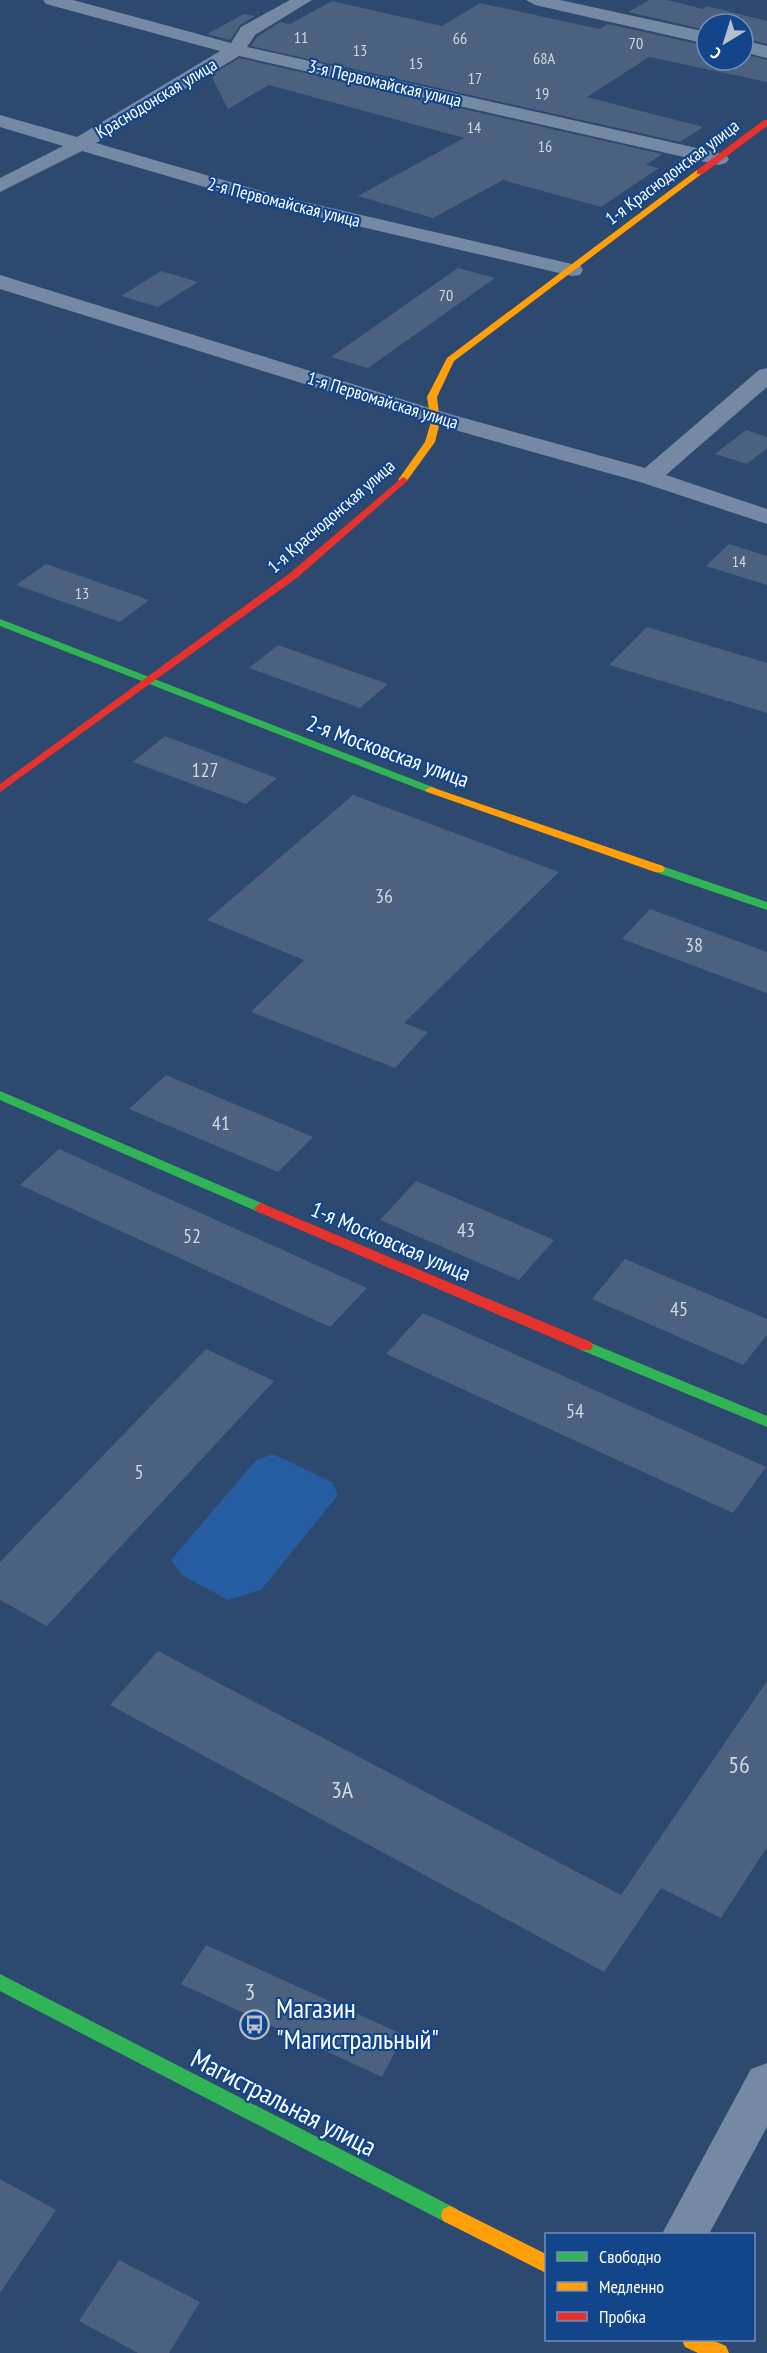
<svg xmlns="http://www.w3.org/2000/svg" width="767" height="2353" font-family="'PT Sans Narrow',sans-serif">
<rect width="100%" height="100%" fill="#2e496f"/>
<path fill="#265ca1" d="M 273,1454 L 332,1482 L 338,1495 L 261,1590 L 228,1600 L 182,1575 L 171,1560 L 256,1460 Z"/>
<path fill="#4b617f" d="M 649,0 L 667,0 L 703,9 L 707,6 L 767,21 L 767,44 L 743,38 L 743,24 L 707,24 L 707,30 L 628,12 Z
M 332,1 L 442,26 L 480,3 L 599,29 L 608,24 L 707,46 L 707,60 L 743,60 L 743,54 L 767,60 L 767,82 L 649,57 L 587,97 L 703,127 L 680,142 L 251,46 L 257,37 L 280,22 L 290,24 Z
M 244,14 L 255,16 L 240,25 L 230,40 L 207,34 Z
M 239,58 L 662,154 L 646,165 L 659,168 L 601,207 L 503,180 L 433,218 L 358,196 L 464,138 L 269,85 L 228,109 L 211,75 Z
M 458,268 L 495,278 L 368,368 L 331,357 Z
M 161,271 L 198,282 L 158,307 L 121,296 Z
M 746,430 L 767,437 L 767,448 L 747,464 L 715,454 Z
M 729,544 L 767,556 L 767,585 L 706,566 Z
M 46,564 L 149,600 L 120,622 L 16,585 Z
M 647,627 L 767,663 L 767,713 L 609,665 Z
M 278,645 L 388,684 L 360,708 L 249,668 Z
M 165,736 L 277,778 L 246,804 L 133,762 Z
M 353,795 L 559,872 L 404,1023 L 428,1032 L 395,1068 L 251,1012 L 304,960 L 207,920 Z
M 650,909 L 767,952 L 767,993 L 622,939 Z
M 166,1075 L 313,1137 L 278,1172 L 129,1109 Z
M 59,1149 L 367,1288 L 330,1327 L 20,1185 Z
M 416,1181 L 554,1240 L 519,1280 L 380,1220 Z
M 625,1259 L 767,1319 L 767,1335 L 743,1365 L 592,1299 Z
M 423,1313 L 766,1467 L 733,1513 L 386,1354 Z
M 206,1349 L 274,1381 L 47,1626 L 0,1600 L 0,1562 Z
M 158,1651 L 621,1895 L 767,1681 L 767,1847 L 721,1918 L 661,1888 L 604,1972 L 110,1705 Z
M 206,1945 L 404,2035 L 382,2077 L 181,1984 Z
M 0,2179 L 56,2210 L 0,2293 Z
M 119,2260 L 200,2302 L 169,2353 L 138,2353 L 79,2321 Z"/>
<g fill="none" stroke-linecap="round" stroke-linejoin="round">
<path fill="#7589a4" fill-rule="evenodd" d="M 43,0 L 73,0 L 231,43 L 241,27 L 290,0 L 312,0 L 255,35 L 247,47 L 719,153 L 726,155 L 729,159 L 726,163 L 719,165 L 239,56 L 96,143 L 275,195 L 572,264 L 580,265 L 583,270 L 580,275 L 572,276 L 263,204 L 82,151 L 0,192 L 0,178 L 63,146 L 0,127 L 0,115 L 77,137 L 220,51 L 46,4 Z
M 526,0 L 560,0 L 707,32 L 707,44 L 535,5 Z
M 743,40 L 767,46 L 767,58 L 743,52 Z
M 0,275 L 446,413 L 645,468 L 759,370 L 767,368 L 767,387 L 666,475 L 767,509 L 767,524 L 640,482 L 430,423 L 0,289 Z
M 767,2063 L 767,2127 L 709,2234 L 662,2234 L 751,2069 Z"/>
<path fill="#30b455" fill-rule="evenodd" d="M 0,619 L 435,788 L 437,790 L 435,792 L 427,792 L 0,626 Z
M 659,865 L 767,902 L 767,910 L 655,872 L 653,869 L 655,866 Z
M 0,1091 L 266,1205 L 268,1208 L 261,1213 L 256,1211 L 0,1100 Z
M 586,1341 L 767,1416 L 767,1427 L 581,1350 L 579,1346 L 581,1342 Z
M 0,1974 L 457,2209 L 459,2215 L 457,2221 L 450,2224 L 443,2221 L 0,1991 Z"/>
<path fill="#ff9f0a" fill-rule="evenodd" d="M 697,170 L 704,172 L 454,361 L 437,397 L 440,422 L 435,442 L 406,482 L 400,482 L 398,480 L 425,442 L 431,422 L 427,397 L 447,358 Z
M 431,787 L 663,866 L 665,869 L 663,872 L 655,872 L 427,792 L 425,790 Z
M 450,2206 L 546,2254 L 546,2273 L 443,2221 L 441,2215 L 443,2209 Z
M 682,2340 L 712,2340 L 726,2346 L 729,2353 L 698,2353 L 685,2347 Z"/>
<path fill="#e5322d" fill-rule="evenodd" d="M 764,120 L 767,120 L 767,126 L 703,174 L 697,174 L 697,170 Z
M 403,477 L 408,480 L 406,482 L 298,577 L 0,792 L 0,784 L 290,573 Z
M 261,1203 L 591,1342 L 593,1346 L 591,1350 L 581,1350 L 256,1211 L 254,1208 Z"/>
</g>
<defs>
<symbol id="bus-ring" viewBox="-11 -11 22 22"><circle r="9.5" fill="#13458a" stroke="#b6bfcd" stroke-width="1.5"/><path d="M-5-6H5V4H4V6H2V4H-2V6H-4V4H-5ZM-3.5-4V0h7V-4ZM-3.5 1.2v1.5H-2V1.2ZM2 1.2v1.5H3.5V1.2Z" fill="#b6bfcd"/></symbol>
</defs>
<g fill-rule="evenodd">
<use href="#bus-ring" x="238" y="2008" width="33" height="33"/>
</g>
<g text-anchor="middle" dominant-baseline="central" stroke-width="4.5" stroke-linejoin="round" paint-order="stroke">
<g font-size="16" fill="#d2d8df">
<text x="301" y="37">11</text>
<text x="460" y="38">66</text>
<text x="636" y="43">70</text>
<text x="360" y="50">13</text>
<text x="544" y="58">68А</text>
<text x="416" y="63">15</text>
<text x="475" y="78">17</text>
<text x="542" y="93">19</text>
<text x="474" y="127">14</text>
<text x="545" y="146">16</text>
<text x="446" y="295">70</text>
<text x="739" y="561">14</text>
<text x="82" y="593">13</text>
</g>
<g font-size="18" fill="#fff" stroke="#13458a">
<text transform="translate(385 83) rotate(13)">3-я Первомайская улица</text>
<text transform="translate(156 98) rotate(-31)">Краснодонская улица</text>
<text transform="translate(672 172) rotate(-37)">1-я Краснодонская улица</text>
<text transform="translate(284 202) rotate(14)">2-я Первомайская улица</text>
<text transform="translate(383 400) rotate(17)">1-я Первомайская улица</text>
<text transform="translate(331 516) rotate(-41)">1-я Краснодонская улица</text>
</g>
<g font-size="20" fill="#d2d8df">
<text x="205" y="770">127</text>
<text x="384" y="896">36</text>
<text x="694" y="945">38</text>
<text x="221" y="1123">41</text>
<text x="466" y="1230">43</text>
<text x="192" y="1236">52</text>
<text x="679" y="1309">45</text>
<text x="575" y="1411">54</text>
<text x="139" y="1472">5</text>
</g>
<g font-size="22" fill="#fff" stroke="#13458a">
<text transform="translate(388 751) rotate(20)">2-я Московская улица</text>
<text transform="translate(391 1241) rotate(23)">1-я Московская улица</text>
</g>
<g font-size="24" fill="#d2d8df">
<text x="739" y="1764">56</text>
<text x="342" y="1789">3А</text>
<text x="250" y="1991">3</text>
</g>
<g font-size="27" fill="#fff" stroke="#13458a" text-anchor="start">
<text x="276" y="2008">Магазин<tspan x="276" dy="31">"Магистральный"</tspan></text>
</g>
<g font-size="27" fill="#fff" stroke="#13458a">
<text transform="translate(284 2102) rotate(27)">Магистральная улица</text>
</g>
</g>
<rect x="545" y="2233" width="210" height="108" fill="#13458a" stroke="#718fb9" stroke-width="1.5"/>
<rect x="557" y="2252" width="30" height="9" fill="#30b455" stroke="#718fb9" stroke-width="1.5"/>
<text x="599" y="2263" font-size="18" fill="#ffffff">Свободно</text>
<rect x="557" y="2282" width="30" height="9" fill="#ff9f0a" stroke="#718fb9" stroke-width="1.5"/>
<text x="599" y="2293" font-size="18" fill="#ffffff">Медленно</text>
<rect x="557" y="2312" width="30" height="9" fill="#e5322d" stroke="#718fb9" stroke-width="1.5"/>
<text x="599" y="2323" font-size="18" fill="#ffffff">Пробка</text>
<g transform="translate(725 42) rotate(218)"><circle r="28" fill="#13458a" stroke="#718fb9" stroke-width="1.5"/>
<path d="M0-4.5L10 22L0 15L-10 22Z" fill="#b6bfcd"/>
<text y="-9" font-size="16" font-weight="bold" text-anchor="middle" fill="#ffffff">С</text>
</g>
</svg>
